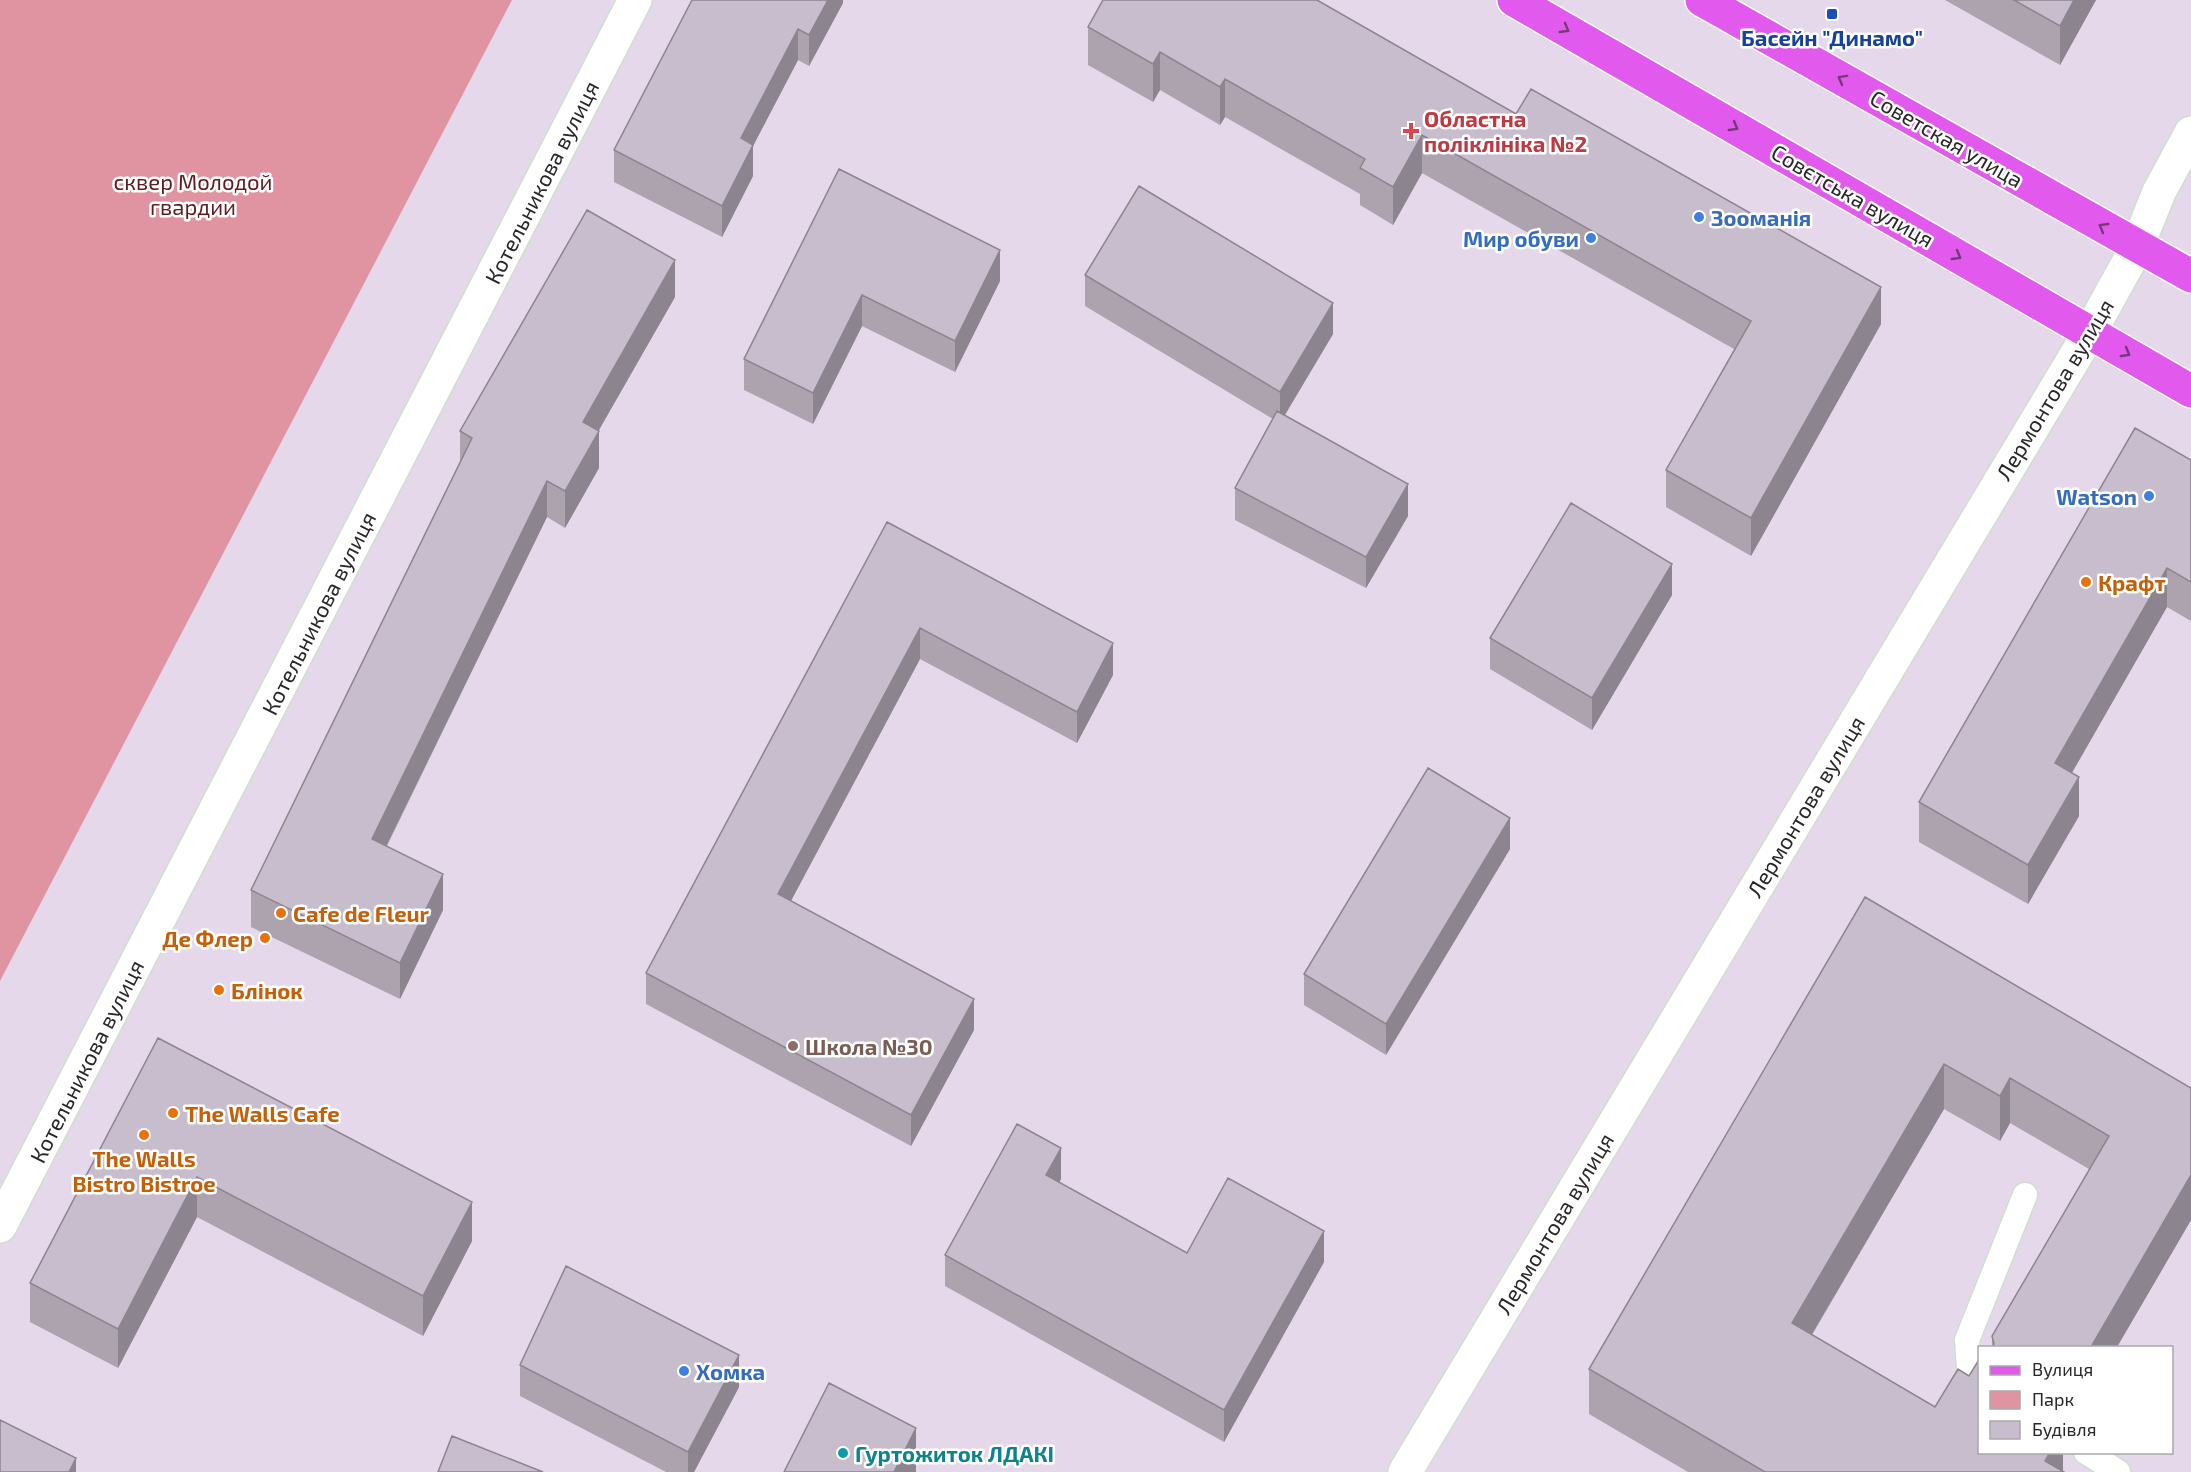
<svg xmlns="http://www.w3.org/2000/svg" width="2191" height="1472" font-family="'Exo 2',sans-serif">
<rect width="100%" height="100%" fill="#e5d8ea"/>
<path fill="#e094a2" d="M 0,0 L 512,0 L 0,981 Z"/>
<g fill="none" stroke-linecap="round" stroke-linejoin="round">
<defs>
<path id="lane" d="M 1980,1388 L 1970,1382 L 1967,1340 L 2025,1195
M 2086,1452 L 2118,1472"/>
<path id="street" d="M 2137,247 L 2159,192 L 2191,133
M 0,1226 L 635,0"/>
<path id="secondary" d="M 1405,1472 L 2090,332 L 2137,247"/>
<path id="primary" d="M 1514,0 L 2191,391
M 1702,0 L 2191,276"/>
</defs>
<use href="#lane" stroke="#cee0cd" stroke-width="27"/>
<use href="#street" stroke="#cee0cd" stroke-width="36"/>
<use href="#secondary" stroke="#cee0cd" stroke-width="36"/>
<use href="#primary" stroke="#fff" stroke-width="36"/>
<use href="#lane" stroke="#fff" stroke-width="24"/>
<use href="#street" stroke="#fff" stroke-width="33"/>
<use href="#secondary" stroke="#fff" stroke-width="33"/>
<use href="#primary" stroke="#e259ed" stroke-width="33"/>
</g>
<path fill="#aca3af" d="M 843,0 L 843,3 L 809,66 L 798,60 L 753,146 L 753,176 L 722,237 L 614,182 L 614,150 Z
M 1103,0 L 1881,324 L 1751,556 L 1666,507 L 1666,470 L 1734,349 L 1422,173 L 1393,225 L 1360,205 L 1360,194 L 1225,117 L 1220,125 L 1160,90 L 1153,102 L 1088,65 L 1088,27 Z
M 1945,0 L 2096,0 L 2060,65 Z
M 839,169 L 1000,281 L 955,372 L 862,326 L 813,424 L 744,390 L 744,359 Z
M 1085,275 L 1333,334 L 1285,415 L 1408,516 L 1366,588 L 1235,520 L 1235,488 L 1273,419 L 1085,306 Z
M 675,297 L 598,431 L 599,468 L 565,528 L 547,517 L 387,846 L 443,910 L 400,999 L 251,927 L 251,890 L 460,462 L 460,431 Z
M 2191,460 L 2191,621 L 2167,607 L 2072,773 L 2079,816 L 2028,904 L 1919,842 L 1919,802 Z
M 887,522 L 1113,675 L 1077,743 L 920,659 L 791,901 L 974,1030 L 911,1146 L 646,1004 L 646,973 Z
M 1672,595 L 1592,730 L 1490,669 L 1490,638 Z
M 1510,849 L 1386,1055 L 1304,1005 L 1304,974 Z
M 1865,897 L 2191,1088 L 2191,1220 L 2117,1347 L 1992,1347 L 1992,1336 L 2089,1169 L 2010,1123 L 2000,1141 L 1944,1109 L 1812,1335 L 1935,1407 L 2063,1452 L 2063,1472 L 2064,1472 L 1688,1472 L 1589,1414 L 1589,1369 Z
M 158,1038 L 472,1241 L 423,1336 L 197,1217 L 118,1368 L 30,1322 L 30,1283 Z
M 1061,1179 L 1059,1182 L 1187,1253 L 1324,1262 L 1224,1442 L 945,1286 L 945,1255 Z
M 520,1365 L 739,1387 L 694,1472 L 666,1472 L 520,1396 Z"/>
<path fill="#8c848f" d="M 828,0 L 843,0 L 843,3 L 809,66 L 809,35 Z
M 2074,0 L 2096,0 L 2060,65 L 2060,26 Z
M 798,29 L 798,60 L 753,146 L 753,176 L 722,237 L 722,206 L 741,138 Z
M 1160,52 L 1160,90 L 1153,102 L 1153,64 Z
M 1225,79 L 1225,117 L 1220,125 L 1220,87 Z
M 1422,135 L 1422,173 L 1393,225 L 1393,187 Z
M 1000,250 L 1000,281 L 955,372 L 955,341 Z
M 675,260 L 675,297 L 583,458 L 583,422 Z
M 1881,287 L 1881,324 L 1751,556 L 1751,518 Z
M 862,295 L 862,326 L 813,424 L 813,393 Z
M 1333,303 L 1333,334 L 1280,423 L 1280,392 Z
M 599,431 L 599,468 L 565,528 L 565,491 Z
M 547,481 L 547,517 L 372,875 L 372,839 Z
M 1408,484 L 1408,516 L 1366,588 L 1366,557 Z
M 1672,564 L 1672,595 L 1592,730 L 1592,698 Z
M 2167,568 L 2167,607 L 2055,802 L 2055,763 Z
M 920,628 L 920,659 L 778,925 L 778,894 Z
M 1113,643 L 1113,675 L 1077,743 L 1077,712 Z
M 2079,777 L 2079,816 L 2028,904 L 2028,865 Z
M 1510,818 L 1510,849 L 1386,1055 L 1386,1024 Z
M 443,874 L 443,910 L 400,999 L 400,963 Z
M 974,999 L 974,1030 L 911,1146 L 911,1115 Z
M 1944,1064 L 1944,1109 L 1792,1368 L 1792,1323 Z
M 2010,1078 L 2010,1123 L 2000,1141 L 2000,1096 Z
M 1061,1148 L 1061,1179 L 1046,1206 L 1046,1175 Z
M 2191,1175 L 2191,1220 L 2117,1347 L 2091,1347 Z
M 197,1177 L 197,1217 L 118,1368 L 118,1329 Z
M 472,1202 L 472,1241 L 423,1336 L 423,1296 Z
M 1324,1231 L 1324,1262 L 1224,1442 L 1224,1410 Z
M 739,1355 L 739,1387 L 694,1472 L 688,1472 L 688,1452 Z
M 916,1428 L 916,1472 L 894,1472 Z
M 2048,1452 L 2063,1452 L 2063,1472 L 2045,1461 Z
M 76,1458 L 76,1472 L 69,1472 Z"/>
<path fill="#c8bdcc" stroke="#8c848f" stroke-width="1.5" d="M 692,0 L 828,0 L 809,35 L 798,29 L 741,138 L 753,145 L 722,206 L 614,150 Z
M 1103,0 L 1317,0 L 1516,114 L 1531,89 L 1881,287 L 1751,518 L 1666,470 L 1751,321 L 1422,135 L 1393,187 L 1360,168 L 1365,159 L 1225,79 L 1220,87 L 1160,52 L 1153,64 L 1088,27 Z
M 2014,0 L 2074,0 L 2060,26 Z
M 839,169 L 1000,250 L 955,341 L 862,295 L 813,393 L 744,359 Z
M 1139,186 L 1333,303 L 1280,392 L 1085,275 Z
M 587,210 L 675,260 L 583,422 L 599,431 L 565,491 L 547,481 L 372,839 L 443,874 L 400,963 L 251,890 L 472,438 L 460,431 Z
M 1277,411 L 1408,484 L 1366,557 L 1235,488 Z
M 2135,428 L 2191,460 L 2191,582 L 2167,568 L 2055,763 L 2079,777 L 2028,865 L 1919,802 Z
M 1571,503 L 1672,564 L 1592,698 L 1490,638 Z
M 887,522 L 1113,643 L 1077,712 L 920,628 L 778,894 L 974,999 L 911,1115 L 646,973 Z
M 1428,768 L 1510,818 L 1386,1024 L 1304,974 Z
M 1865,897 L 2191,1088 L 2191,1175 L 2091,1347 L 1993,1347 L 1994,1344 L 1992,1336 L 2109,1136 L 2010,1078 L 2000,1096 L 1944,1064 L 1792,1323 L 1935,1407 L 1958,1369 L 1969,1376 L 1980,1358 L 1980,1452 L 2050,1452 L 2045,1461 L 2064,1472 L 1765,1472 L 1589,1369 Z
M 158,1038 L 472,1202 L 423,1296 L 197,1177 L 118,1329 L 30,1283 Z
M 1017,1124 L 1061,1148 L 1046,1175 L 1187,1253 L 1228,1178 L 1324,1231 L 1224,1410 L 945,1255 Z
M 566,1266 L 739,1355 L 688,1452 L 520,1365 Z
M 829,1383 L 916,1428 L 894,1472 L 784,1472 Z
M 0,1420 L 76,1458 L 69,1472 L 0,1472 Z
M 452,1436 L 543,1472 L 438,1472 Z"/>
<defs><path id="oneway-chevron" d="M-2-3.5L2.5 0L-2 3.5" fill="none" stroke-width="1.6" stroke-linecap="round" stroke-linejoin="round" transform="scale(1.5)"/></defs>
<g stroke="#723b76">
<use href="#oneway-chevron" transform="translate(1565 29) rotate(30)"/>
<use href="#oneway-chevron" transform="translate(1842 79) rotate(-151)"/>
<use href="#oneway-chevron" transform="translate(1734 127) rotate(30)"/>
<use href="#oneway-chevron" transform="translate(2103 227) rotate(-150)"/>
<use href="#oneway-chevron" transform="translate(1957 256) rotate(30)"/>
<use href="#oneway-chevron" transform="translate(2126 353) rotate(30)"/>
</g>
<rect fill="#1a4fb4" stroke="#fff" stroke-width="2" x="1826" y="8" width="12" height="12" rx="3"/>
<path fill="#e0444e" stroke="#fff" stroke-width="2" d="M1408 122h6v6h6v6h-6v6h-6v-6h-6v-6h6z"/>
<g fill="#3f7fe0" stroke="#fff" stroke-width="2">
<circle cx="1699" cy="217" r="6"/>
<circle cx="1591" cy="238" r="6"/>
<circle cx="2149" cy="496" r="6"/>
<circle cx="684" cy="1371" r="6"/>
</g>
<g fill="#e8710a" stroke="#fff" stroke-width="2">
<circle cx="2086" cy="582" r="6"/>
<circle cx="281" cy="913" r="6"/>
<circle cx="265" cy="938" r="6"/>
<circle cx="219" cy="990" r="6"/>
<circle cx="173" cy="1113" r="6"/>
<circle cx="144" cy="1135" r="6"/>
</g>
<circle fill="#8d6e63" stroke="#fff" stroke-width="2" cx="793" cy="1046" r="6"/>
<circle fill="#0f9aa8" stroke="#fff" stroke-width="2" cx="843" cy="1453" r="6"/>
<g text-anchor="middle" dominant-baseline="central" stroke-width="5" stroke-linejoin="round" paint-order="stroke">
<g font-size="22" font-weight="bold" fill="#164399" stroke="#fff">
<text x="1832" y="37">Басейн "Динамо"</text>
</g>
<g font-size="22" font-weight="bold" fill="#be3a42" stroke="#fff" text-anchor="start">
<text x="1424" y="118">Областна<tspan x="1424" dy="25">поліклініка №2</tspan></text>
</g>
<g font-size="22" fill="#272727" stroke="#fff">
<text transform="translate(1947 138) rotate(30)">Советская улица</text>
<text transform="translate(541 182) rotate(-63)">Котельникова вулиця</text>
<text transform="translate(1853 195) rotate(30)">Совєтська вулиця</text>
<text transform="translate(2054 389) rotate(-59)">Лермонтова вулиця</text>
<text transform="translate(318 613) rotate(-63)">Котельникова вулиця</text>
<text transform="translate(1805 806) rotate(-59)">Лермонтова вулиця</text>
<text transform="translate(86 1061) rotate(-63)">Котельникова вулиця</text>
<text transform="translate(1554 1223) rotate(-59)">Лермонтова вулиця</text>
</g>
<g font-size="22" fill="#611a1d" stroke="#fff">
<text x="193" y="181">сквер Молодой<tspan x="193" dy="25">гвардии</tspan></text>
</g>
<g font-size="22" font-weight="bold" fill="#366cbe" stroke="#fff" text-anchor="start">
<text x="1711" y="217">Зооманія</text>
<text x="1579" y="238" text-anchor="end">Мир обуви</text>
<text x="2137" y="496" text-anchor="end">Watson</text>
<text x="696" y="1371">Хомка</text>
</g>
<g font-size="22" font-weight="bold" fill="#c56008" stroke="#fff" text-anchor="start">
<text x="2098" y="582">Крафт</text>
<text x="293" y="913">Cafe de Fleur</text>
<text x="253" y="938" text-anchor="end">Де Флер</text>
<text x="231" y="990">Блінок</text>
<text x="185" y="1113">The Walls Cafe</text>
<text x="144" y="1158" text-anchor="middle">The Walls<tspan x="144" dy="25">Bistro Bistroe</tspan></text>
</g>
<g font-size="22" font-weight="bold" fill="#785e54" stroke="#fff" text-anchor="start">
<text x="805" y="1046">Школа №30</text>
</g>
<g font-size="22" font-weight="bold" fill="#0d838f" stroke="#fff" text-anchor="start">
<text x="855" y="1453">Гуртожиток ЛДАКІ</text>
</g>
</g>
<rect x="1978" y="1346" width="195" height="108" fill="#ffffff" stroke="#a9a9a9" stroke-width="1.5"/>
<rect x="1990" y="1366" width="30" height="9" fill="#e259ed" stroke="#a9a9a9" stroke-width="1.5"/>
<text x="2032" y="1376" font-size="18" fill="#272727">Вулиця</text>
<rect x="1990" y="1391" width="30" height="18" fill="#e094a2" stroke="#a9a9a9" stroke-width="1.5"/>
<text x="2032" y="1406" font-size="18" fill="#272727">Парк</text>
<rect x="1990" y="1421" width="30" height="18" fill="#c8bdcc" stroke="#a9a9a9" stroke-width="1.5"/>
<text x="2032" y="1436" font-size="18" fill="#272727">Будівля</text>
</svg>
